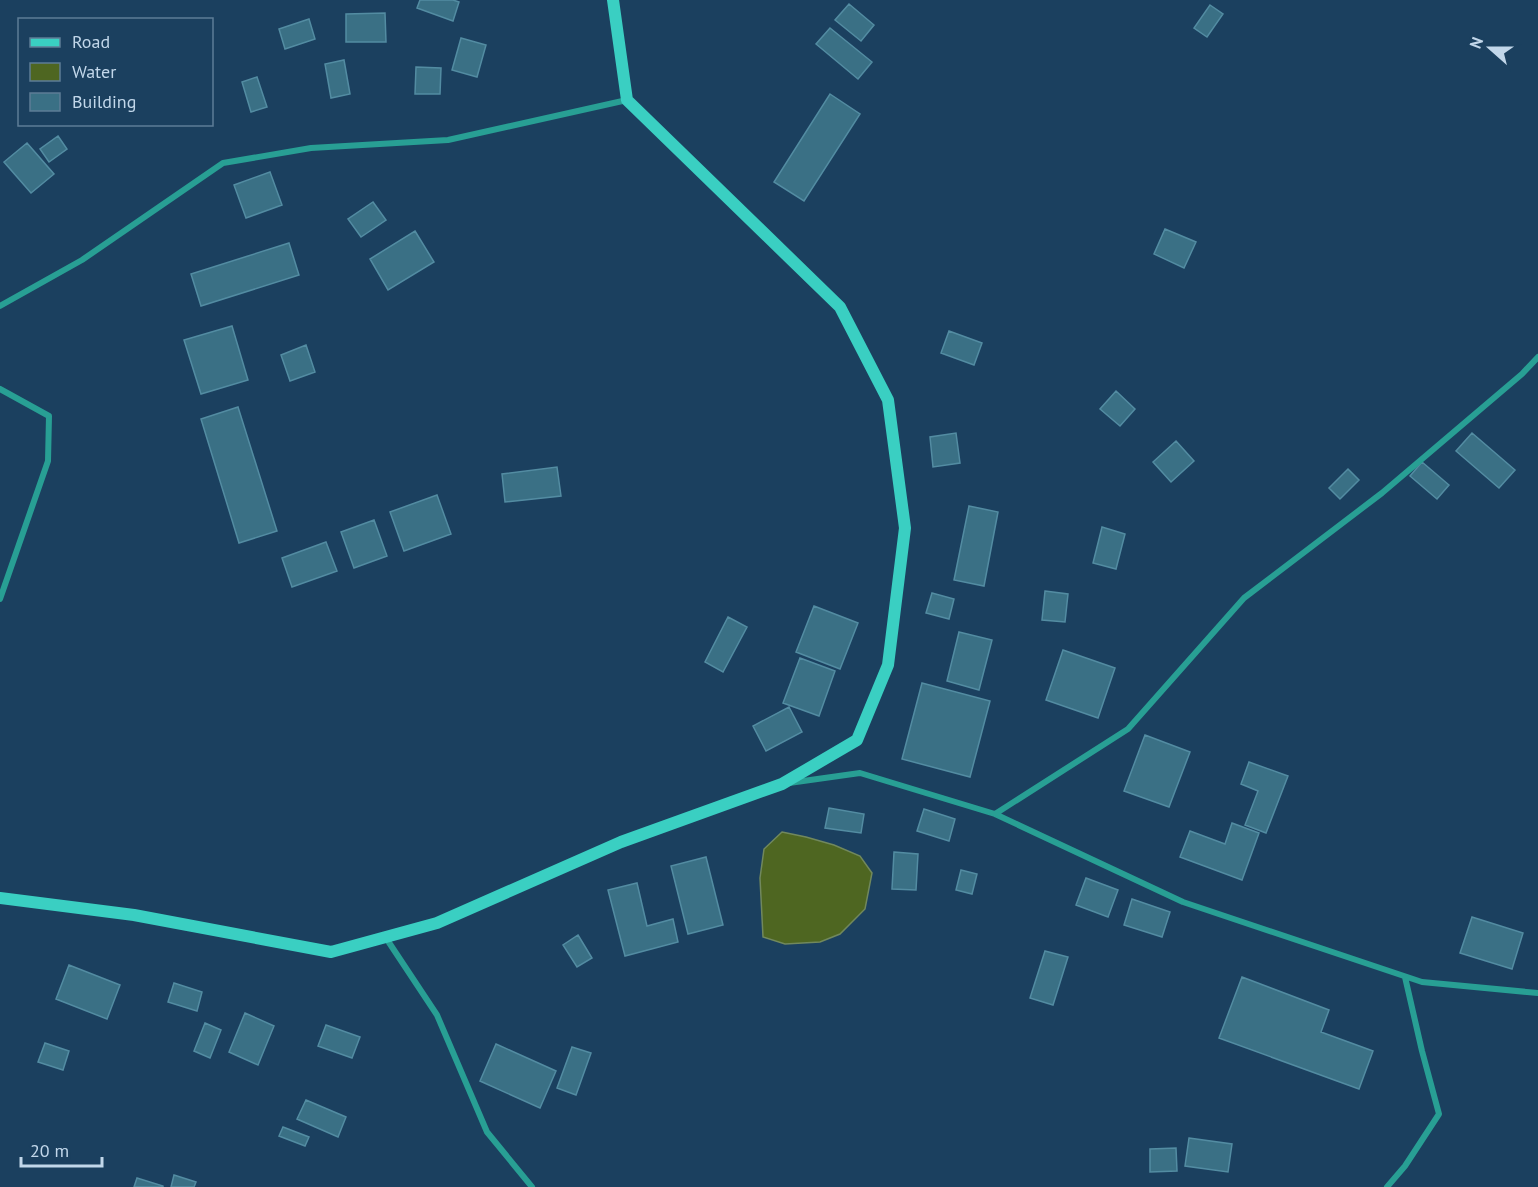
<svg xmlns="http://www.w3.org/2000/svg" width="1538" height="1187" font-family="'PT Sans',sans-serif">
<rect width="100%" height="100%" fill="#1b405f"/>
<path fill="#4e6621" stroke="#71885d" stroke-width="1.5" d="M 782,832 L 806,837 L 834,845 L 860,856 L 872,873 L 865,909 L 840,934 L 820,942 L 785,944 L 763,937 L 760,878 L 764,849 Z"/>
<path fill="#3a7085" stroke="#538ca2" stroke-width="1.5" d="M 420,0 L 453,0 L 459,2 L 453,21 L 417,8 Z
M 849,4 L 874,25 L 861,41 L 835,20 Z
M 1210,5 L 1223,14 L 1207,37 L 1194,28 Z
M 385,13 L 386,42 L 346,42 L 346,14 Z
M 309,19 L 315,39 L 285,49 L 279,29 Z
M 830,28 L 872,62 L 858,79 L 816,44 Z
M 461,38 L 486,45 L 477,77 L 452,70 Z
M 344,60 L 350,94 L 331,98 L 325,64 Z
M 416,67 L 441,68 L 440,94 L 415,94 Z
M 257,77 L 267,107 L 251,112 L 242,82 Z
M 830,94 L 860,114 L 804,201 L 774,182 Z
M 58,136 L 67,149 L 49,162 L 40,149 Z
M 27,143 L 54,174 L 31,193 L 4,162 Z
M 270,172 L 282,205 L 246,218 L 234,185 Z
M 373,202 L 386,220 L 361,237 L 348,219 Z
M 1165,229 L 1196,242 L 1184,268 L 1154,254 Z
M 415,231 L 434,262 L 388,290 L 370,259 Z
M 289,243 L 299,275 L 201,306 L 191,274 Z
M 232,326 L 248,380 L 201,394 L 184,340 Z
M 949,331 L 982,343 L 974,365 L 941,353 Z
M 306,345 L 315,372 L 290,381 L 281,355 Z
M 1116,391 L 1135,409 L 1120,426 L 1100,409 Z
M 238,407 L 277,531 L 239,543 L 201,419 Z
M 956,433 L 960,463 L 933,467 L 930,437 Z
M 1472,433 L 1515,470 L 1499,488 L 1456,451 Z
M 1176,441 L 1194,461 L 1171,482 L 1153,462 Z
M 1422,462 L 1449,485 L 1437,499 L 1410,476 Z
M 557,467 L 561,496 L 505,502 L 502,474 Z
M 1348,469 L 1359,480 L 1340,499 L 1329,488 Z
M 437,495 L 451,534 L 404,551 L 390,512 Z
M 969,506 L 998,512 L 984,586 L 954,580 Z
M 374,520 L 387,556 L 354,568 L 341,532 Z
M 1102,527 L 1125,534 L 1116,569 L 1093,563 Z
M 326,542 L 337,571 L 292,587 L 282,558 Z
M 1045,591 L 1068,594 L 1065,622 L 1042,620 Z
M 932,593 L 954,599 L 949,619 L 926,613 Z
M 814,606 L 858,623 L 840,669 L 796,652 Z
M 728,617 L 747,627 L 723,672 L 705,662 Z
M 959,632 L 992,640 L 979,690 L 947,681 Z
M 1063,650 L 1115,668 L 1098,718 L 1046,700 Z
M 800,658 L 835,671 L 819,716 L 783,703 Z
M 922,683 L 990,701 L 970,777 L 902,759 Z
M 789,707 L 802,732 L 766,751 L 753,726 Z
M 1145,735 L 1190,752 L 1169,807 L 1124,791 Z
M 1249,762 L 1288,776 L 1266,833 L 1245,825 L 1258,791 L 1241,784 Z
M 829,808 L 864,814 L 861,833 L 825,828 Z
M 924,809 L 955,819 L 949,841 L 917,831 Z
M 1232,823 L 1259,833 L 1242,880 L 1180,857 L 1190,831 L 1225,844 Z
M 894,852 L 918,854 L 916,890 L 892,889 Z
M 706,857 L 723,925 L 688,934 L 671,866 Z
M 961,870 L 977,874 L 972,894 L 956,890 Z
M 1086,878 L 1118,890 L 1108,917 L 1076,905 Z
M 637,883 L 647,926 L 673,919 L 678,942 L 625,956 L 608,890 Z
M 1132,899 L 1170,912 L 1162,937 L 1124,925 Z
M 1472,917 L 1523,933 L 1512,969 L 1460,953 Z
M 578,935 L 592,958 L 577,967 L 563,945 Z
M 1045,951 L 1068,957 L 1053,1005 L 1030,998 Z
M 69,965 L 120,985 L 107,1019 L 56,999 Z
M 1242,977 L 1329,1010 L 1321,1032 L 1373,1051 L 1359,1089 L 1219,1038 Z
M 174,983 L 202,992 L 197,1011 L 168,1002 Z
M 245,1013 L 274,1026 L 258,1065 L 229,1052 Z
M 205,1023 L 221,1030 L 210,1058 L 194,1051 Z
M 326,1025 L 360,1037 L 352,1058 L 318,1046 Z
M 45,1043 L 69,1051 L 63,1070 L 38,1062 Z
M 496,1044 L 556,1071 L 540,1108 L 480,1081 Z
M 572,1047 L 591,1053 L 576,1095 L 557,1088 Z
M 306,1100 L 346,1117 L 338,1137 L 297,1119 Z
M 283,1127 L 309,1137 L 305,1146 L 279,1136 Z
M 1189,1138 L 1232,1144 L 1228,1172 L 1185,1166 Z
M 1176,1148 L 1177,1171 L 1150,1172 L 1150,1149 Z
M 174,1175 L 196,1182 L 194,1187 L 171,1187 Z
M 137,1178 L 163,1186 L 163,1187 L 134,1187 Z"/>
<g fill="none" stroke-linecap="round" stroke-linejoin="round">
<path stroke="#289f94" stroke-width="6" d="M 0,306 L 82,260 L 223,163 L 311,148 L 448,140 L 627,100
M 0,389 L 49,416 L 48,461 L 0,599
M 789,783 L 860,773 L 995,814 L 1183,902 L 1422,982 L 1538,993
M 995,814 L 1128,729 L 1244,598 L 1382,493 L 1522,374 L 1538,357
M 386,938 L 437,1015 L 487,1132 L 532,1187
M 1387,1187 L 1405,1166 L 1439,1114 L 1422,1051 L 1405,977"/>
<path stroke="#3acfc2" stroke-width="12" d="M 0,898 L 134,915 L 331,952 L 437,923 L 621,842 L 782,784 L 857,740 L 888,665 L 905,528 L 888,400 L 840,307 L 627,100 L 613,0"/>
</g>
<rect x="18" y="18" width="195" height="108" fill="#1b405f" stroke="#5e7c97" stroke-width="1.5"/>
<rect x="30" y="38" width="30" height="9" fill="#3acfc2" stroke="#5e7c97" stroke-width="1.5"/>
<text x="72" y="48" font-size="18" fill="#c2d7ea">Road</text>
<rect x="30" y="63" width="30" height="18" fill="#4e6621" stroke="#5e7c97" stroke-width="1.5"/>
<text x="72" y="78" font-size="18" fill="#c2d7ea">Water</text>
<rect x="30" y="93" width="30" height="18" fill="#3a7085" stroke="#5e7c97" stroke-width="1.5"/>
<text x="72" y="108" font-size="18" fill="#c2d7ea">Building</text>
<g transform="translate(1490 48) rotate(291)" stroke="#1b405f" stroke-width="4.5" paint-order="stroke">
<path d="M0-4.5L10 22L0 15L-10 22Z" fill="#c2d7ea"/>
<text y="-9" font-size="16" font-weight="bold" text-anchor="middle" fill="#c2d7ea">N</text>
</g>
<path d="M21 1157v9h81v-9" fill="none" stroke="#c2d7ea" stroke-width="3"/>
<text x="30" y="1157" font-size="18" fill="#c2d7ea" stroke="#1b405f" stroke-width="4.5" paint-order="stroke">20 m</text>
</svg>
